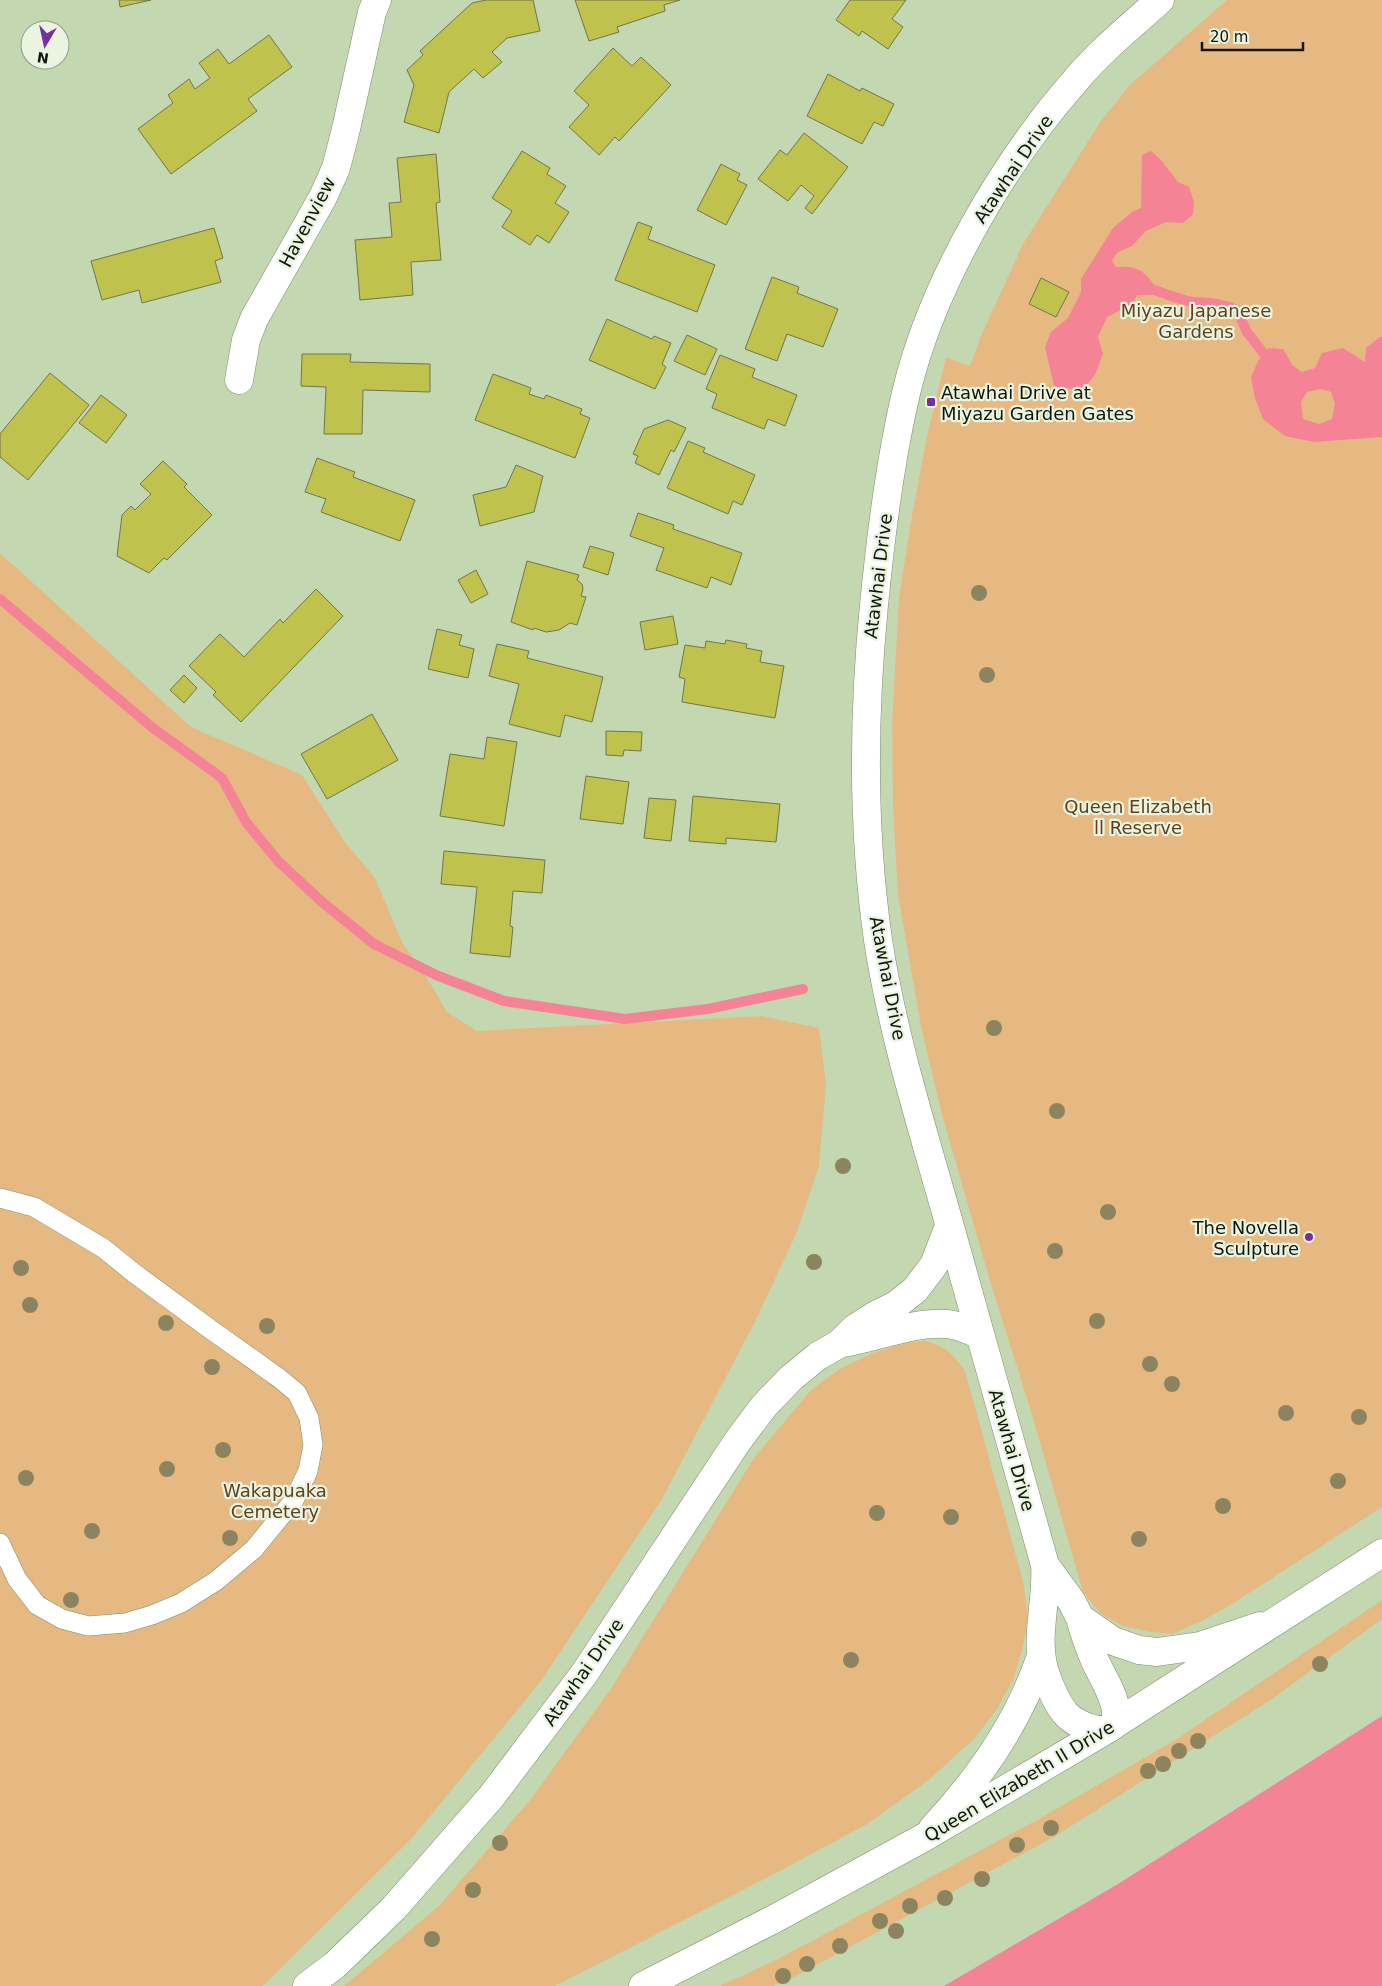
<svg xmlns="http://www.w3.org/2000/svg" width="1382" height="1986" font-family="'DejaVu Sans',sans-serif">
<rect width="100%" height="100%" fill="#c3d7b1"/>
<path fill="#e7b982" d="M 1227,0 L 1382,0 L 1382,1507 L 1232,1604 L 1202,1621 L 1172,1634 L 1151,1632 L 1123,1626 L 1101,1614 L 1083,1592 L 1030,1408 L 990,1281 L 941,1111 L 921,1026 L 898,895 L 893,805 L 892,724 L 899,598 L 912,516 L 927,437 L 946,357 L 970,366 L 981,336 L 1023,244 L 1101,121 L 1130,85 Z
M 0,553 L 191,727 L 302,775 L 344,841 L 375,878 L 402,942 L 426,976 L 447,1012 L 477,1031 L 762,1016 L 819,1028 L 826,1085 L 819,1166 L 796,1234 L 756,1320 L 662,1499 L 541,1681 L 413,1837 L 263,1986 L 0,1986 Z
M 926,1341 C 945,1346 954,1355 965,1371 L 1023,1581 L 1028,1616 L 1023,1647 L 1013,1680 L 997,1709 L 975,1738 L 930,1779 L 869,1823 L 776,1873 L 555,1986 L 344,1986 L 439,1906 L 531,1799 L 610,1690 L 754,1458 L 810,1391 L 838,1370 L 873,1353 L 906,1343 Z
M 1382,1600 L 1382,1619 L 1272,1699 L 1052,1838 L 798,1975 L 774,1986 L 720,1986 L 780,1958 L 1039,1819 L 1177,1739 Z"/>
<path fill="#f48396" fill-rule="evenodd" d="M 1151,151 L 1160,159 L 1178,182 L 1189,187 L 1194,202 L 1193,214 L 1183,223 L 1166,222 L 1146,231 L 1132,246 L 1118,252 L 1112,260 L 1116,267 C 1136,266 1143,269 1155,286 L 1152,295 L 1137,295 L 1132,305 L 1107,317 L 1098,337 L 1103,354 L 1095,375 L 1082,391 L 1054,386 L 1045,347 L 1051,332 L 1068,318 L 1081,292 L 1081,279 L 1113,228 L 1132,212 L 1141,208 L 1142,155 Z
M 1380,337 L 1382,337 L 1382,437 L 1314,442 L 1285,436 L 1263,419 L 1255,398 L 1251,377 L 1258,361 L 1269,348 L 1283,349 L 1293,366 L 1302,372 L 1315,368 L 1322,353 L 1343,348 L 1365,362 L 1366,348 ZM 1321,389 L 1331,392 L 1335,404 L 1332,419 L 1319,424 L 1303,419 L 1301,402 L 1307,392 Z
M 1382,1716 L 1382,1986 L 944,1986 L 1118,1884 Z"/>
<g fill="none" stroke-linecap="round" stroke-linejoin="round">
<path stroke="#f48396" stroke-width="10" d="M 1154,290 C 1167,294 1180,300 1193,302 C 1209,303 1222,303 1237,310 L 1247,332 L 1264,354
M 0,599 L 153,728 L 222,778 L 246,822 L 278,861 L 322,902 L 374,944 L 436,975 L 504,1001 L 625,1019 L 708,1009 L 803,989"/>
</g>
<path fill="#bfc24d" stroke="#73754e" d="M 119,0 L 151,0 L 120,7 Z
M 486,0 L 533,0 L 540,31 L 507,38 L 492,52 L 502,62 L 483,78 L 474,69 L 449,92 L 439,133 L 404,122 L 414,85 L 407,70 L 423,55 L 420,51 L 472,3 Z
M 575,0 L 680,0 L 664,5 L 665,11 L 617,27 L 619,32 L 589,41 Z
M 850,0 L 906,0 L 892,19 L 903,27 L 888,49 L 862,31 L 859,36 L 836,20 Z
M 269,35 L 292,67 L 248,99 L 257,111 L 171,174 L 138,129 L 173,103 L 168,95 L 189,79 L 195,89 L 210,78 L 199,63 L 218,49 L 229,64 Z
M 613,48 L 632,66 L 641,57 L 671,85 L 619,141 L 615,137 L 599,155 L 569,127 L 589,105 L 574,91 Z
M 828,74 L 860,91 L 862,88 L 894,104 L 883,126 L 874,122 L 862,144 L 807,116 Z
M 804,133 L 848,167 L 812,214 L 805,208 L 814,196 L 801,185 L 788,201 L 758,179 L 780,150 L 787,155 Z
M 522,151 L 550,168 L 547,174 L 566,186 L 555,203 L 569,212 L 549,243 L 537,235 L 530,245 L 502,227 L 512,211 L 492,198 Z
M 436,154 L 440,202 L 436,203 L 441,260 L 411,262 L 413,295 L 360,300 L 355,240 L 392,237 L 389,203 L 401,202 L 397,158 Z
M 721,164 L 740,174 L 737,180 L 747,185 L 726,225 L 697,210 Z
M 638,222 L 652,227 L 648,239 L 715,265 L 697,312 L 615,280 Z
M 214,228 L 223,258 L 215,261 L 221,282 L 142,303 L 139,290 L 102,300 L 91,261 Z
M 772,277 L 799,287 L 797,293 L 838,309 L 823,347 L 787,334 L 777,361 L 745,349 Z
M 1041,278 L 1069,292 L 1056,317 L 1029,304 Z
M 607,319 L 652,339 L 654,336 L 671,343 L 662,364 L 666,367 L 655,389 L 589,360 Z
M 687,335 L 717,349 L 705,375 L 674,361 Z
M 302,354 L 351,354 L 350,362 L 430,364 L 430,392 L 363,390 L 362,434 L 324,434 L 326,387 L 301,386 Z
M 720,355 L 755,369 L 752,377 L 797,395 L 785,426 L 768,419 L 764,429 L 712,408 L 717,394 L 706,389 Z
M 50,373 L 89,405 L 28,480 L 0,457 L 0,434 Z
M 493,374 L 531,388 L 529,394 L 544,399 L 546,395 L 582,409 L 580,414 L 590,418 L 575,458 L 475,420 Z
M 101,395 L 127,415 L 106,443 L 79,423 Z
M 668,420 L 686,428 L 674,452 L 671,450 L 659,475 L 635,463 L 638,456 L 633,454 L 644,429 Z
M 688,441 L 705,448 L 703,452 L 755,475 L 742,505 L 733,501 L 728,514 L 667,488 Z
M 317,458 L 355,472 L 353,477 L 415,500 L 400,541 L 321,512 L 326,499 L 305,492 Z
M 163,461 L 187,484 L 184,487 L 212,515 L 167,560 L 164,558 L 149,573 L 117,556 L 122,515 L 131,506 L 135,510 L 151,494 L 140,484 Z
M 516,465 L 543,476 L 534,512 L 480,526 L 473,495 L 506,487 Z
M 638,513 L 674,525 L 673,529 L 742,553 L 731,585 L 711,577 L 707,588 L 656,570 L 664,548 L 630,536 Z
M 590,546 L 614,553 L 608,575 L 583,567 Z
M 527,561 L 579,575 L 577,580 L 582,584 L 583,589 L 581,596 L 586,597 L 577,625 L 570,623 L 559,630 L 546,632 L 534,628 L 533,630 L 511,622 Z
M 476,570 L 488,594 L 471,603 L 458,580 Z
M 316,589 L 343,616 L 241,722 L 213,695 L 216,692 L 189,666 L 220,634 L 244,657 L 280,619 L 283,623 Z
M 673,616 L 678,644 L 645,650 L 640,622 Z
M 437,629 L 462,635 L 459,645 L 474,649 L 468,678 L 428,669 Z
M 726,640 L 747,644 L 746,648 L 762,651 L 760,662 L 784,666 L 775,718 L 682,702 L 685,679 L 679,677 L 685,645 L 705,648 L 706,641 L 725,644 Z
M 497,644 L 529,651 L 527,658 L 603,677 L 592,722 L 565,715 L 560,737 L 509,724 L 519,684 L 489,676 Z
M 184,675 L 197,688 L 184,703 L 170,690 Z
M 372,714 L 398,760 L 327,799 L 301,754 Z
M 606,731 L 642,732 L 641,751 L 624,750 L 623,756 L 606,755 Z
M 487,737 L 517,742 L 504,826 L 440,816 L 450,754 L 484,759 Z
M 586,776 L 629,782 L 623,824 L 580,819 Z
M 693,796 L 780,804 L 776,842 L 726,838 L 726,844 L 689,841 Z
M 649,798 L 676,800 L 671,841 L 644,838 Z
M 444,851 L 545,860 L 542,893 L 513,891 L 510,926 L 513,927 L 510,957 L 470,953 L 477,887 L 441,884 Z"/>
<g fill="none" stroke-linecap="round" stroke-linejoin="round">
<defs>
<path id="lane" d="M 0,1198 L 34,1207 L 103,1248 L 134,1273 L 210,1329 L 279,1378 L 297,1393 L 309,1418 L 313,1445 L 308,1471 L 294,1500 L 254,1549 L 216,1581 L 181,1603 L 152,1615 L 125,1623 L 88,1626 L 62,1619 L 37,1605 L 17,1579 L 0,1543"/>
<path id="street" d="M 239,380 L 246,340 L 254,319 L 323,197 L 336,168 L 346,129 L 372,12 L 377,0
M 843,1343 C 876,1338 914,1321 947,1324 C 959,1325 969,1330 980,1335
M 1045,1565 L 1072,1602 L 1080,1618 L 1113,1641 L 1139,1650 L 1157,1652 L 1200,1646 L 1260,1626
M 1080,1618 C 1084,1633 1089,1647 1095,1661 C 1102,1676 1114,1694 1116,1711 C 1119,1744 1077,1727 1065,1713 C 1057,1703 1050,1687 1046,1675 C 1033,1640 1048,1601 1045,1565 C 1011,1447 978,1328 945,1209 C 920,1121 892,1031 878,940 C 862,828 863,716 874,605 C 881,533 890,459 907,389 C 933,283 1003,163 1075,81 C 1100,51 1131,26 1160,0
M 933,1828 C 980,1778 1019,1721 1041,1656
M 307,1986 L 335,1965 L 394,1908 L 491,1797 L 584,1674 L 737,1442 L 764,1406 L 791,1378 L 818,1356 L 839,1344 L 855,1328 L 874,1316 L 896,1305 L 915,1290 L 934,1265 L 949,1226"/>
<path id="highway" d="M 643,1986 L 774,1919 L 923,1838 L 1101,1733 L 1382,1553"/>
</defs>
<use href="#lane" stroke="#7d8f6c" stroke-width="20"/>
<use href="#street" stroke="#7d8f6c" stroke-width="29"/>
<use href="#highway" stroke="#7d8f6c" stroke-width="29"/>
<use href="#lane" stroke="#fff" stroke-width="19"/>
<use href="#street" stroke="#fff" stroke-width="28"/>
<use href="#highway" stroke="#fff" stroke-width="28"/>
</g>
<g fill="#8c845e">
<circle cx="979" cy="593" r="8"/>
<circle cx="987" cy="675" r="8"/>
<circle cx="994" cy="1028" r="8"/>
<circle cx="1057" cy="1111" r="8"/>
<circle cx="843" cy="1166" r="8"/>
<circle cx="1108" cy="1212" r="8"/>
<circle cx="1055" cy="1251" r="8"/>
<circle cx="814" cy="1262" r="8"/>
<circle cx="21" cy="1268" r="8"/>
<circle cx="30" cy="1305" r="8"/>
<circle cx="1097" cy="1321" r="8"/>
<circle cx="166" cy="1323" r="8"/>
<circle cx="267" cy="1326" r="8"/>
<circle cx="1150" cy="1364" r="8"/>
<circle cx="212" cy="1367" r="8"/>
<circle cx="1172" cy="1384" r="8"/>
<circle cx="1286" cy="1413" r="8"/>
<circle cx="1359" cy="1417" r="8"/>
<circle cx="223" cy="1450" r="8"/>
<circle cx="167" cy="1469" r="8"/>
<circle cx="26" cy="1478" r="8"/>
<circle cx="1338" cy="1481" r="8"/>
<circle cx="1223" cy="1506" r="8"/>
<circle cx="877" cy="1513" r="8"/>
<circle cx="951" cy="1517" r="8"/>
<circle cx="92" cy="1531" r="8"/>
<circle cx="230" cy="1538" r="8"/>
<circle cx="1139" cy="1539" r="8"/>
<circle cx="71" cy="1600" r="8"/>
<circle cx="851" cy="1660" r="8"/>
<circle cx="1320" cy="1664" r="8"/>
<circle cx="1198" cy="1741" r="8"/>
<circle cx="1179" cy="1751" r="8"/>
<circle cx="1163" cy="1764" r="8"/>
<circle cx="1148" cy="1771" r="8"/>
<circle cx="1051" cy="1828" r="8"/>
<circle cx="500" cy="1843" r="8"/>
<circle cx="1017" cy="1845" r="8"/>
<circle cx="982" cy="1879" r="8"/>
<circle cx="473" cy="1890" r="8"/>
<circle cx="945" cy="1898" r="8"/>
<circle cx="910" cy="1906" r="8"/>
<circle cx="880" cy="1921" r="8"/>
<circle cx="896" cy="1931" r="8"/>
<circle cx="432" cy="1939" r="8"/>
<circle cx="840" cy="1946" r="8"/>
<circle cx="807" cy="1964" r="8"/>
<circle cx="783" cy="1976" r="8"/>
</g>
<g fill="#772ea1" stroke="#eaf4e1" stroke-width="2">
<rect x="926" y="397" width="10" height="10" rx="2.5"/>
<circle cx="1309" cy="1237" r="5"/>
</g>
<g text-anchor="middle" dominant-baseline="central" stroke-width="4.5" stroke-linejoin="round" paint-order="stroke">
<g font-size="18" fill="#10170a" stroke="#eaf4e1">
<text transform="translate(1013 169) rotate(-56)">Atawhai Drive</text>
<text transform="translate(307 222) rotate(-62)">Havenview</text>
<text transform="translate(878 576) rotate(-83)">Atawhai Drive</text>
<text transform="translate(888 978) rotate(79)">Atawhai Drive</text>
<text transform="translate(1012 1450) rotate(74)">Atawhai Drive</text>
<text transform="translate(583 1672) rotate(-55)">Atawhai Drive</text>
<text transform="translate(1019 1781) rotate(-31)">Queen Elizabeth II Drive</text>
</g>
<g font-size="18" fill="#5f411b" stroke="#eaf4e1">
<text x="1196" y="310">Miyazu Japanese<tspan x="1196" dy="21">Gardens</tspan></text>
<text x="1138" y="806">Queen Elizabeth<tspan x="1138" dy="21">ll Reserve</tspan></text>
<text x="275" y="1490">Wakapuaka<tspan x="275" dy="21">Cemetery</tspan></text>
</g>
<g font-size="18" fill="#10170a" stroke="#eaf4e1" text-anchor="start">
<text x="941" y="392">Atawhai Drive at<tspan x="941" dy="21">Miyazu Garden Gates</tspan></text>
<text x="1299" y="1227" text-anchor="end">The Novella<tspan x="1299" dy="21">Sculpture</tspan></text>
</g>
</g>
<g transform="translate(45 45) rotate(189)"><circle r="24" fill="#eaf4e1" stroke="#939c8b"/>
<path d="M0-4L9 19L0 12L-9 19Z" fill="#772ea1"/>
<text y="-8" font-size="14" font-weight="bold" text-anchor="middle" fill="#10170a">N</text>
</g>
<path d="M1202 42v8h101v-8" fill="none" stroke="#10170a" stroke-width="2.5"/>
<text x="1210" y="42" font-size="15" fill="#10170a" stroke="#eaf4e1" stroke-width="4" paint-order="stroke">20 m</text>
</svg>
